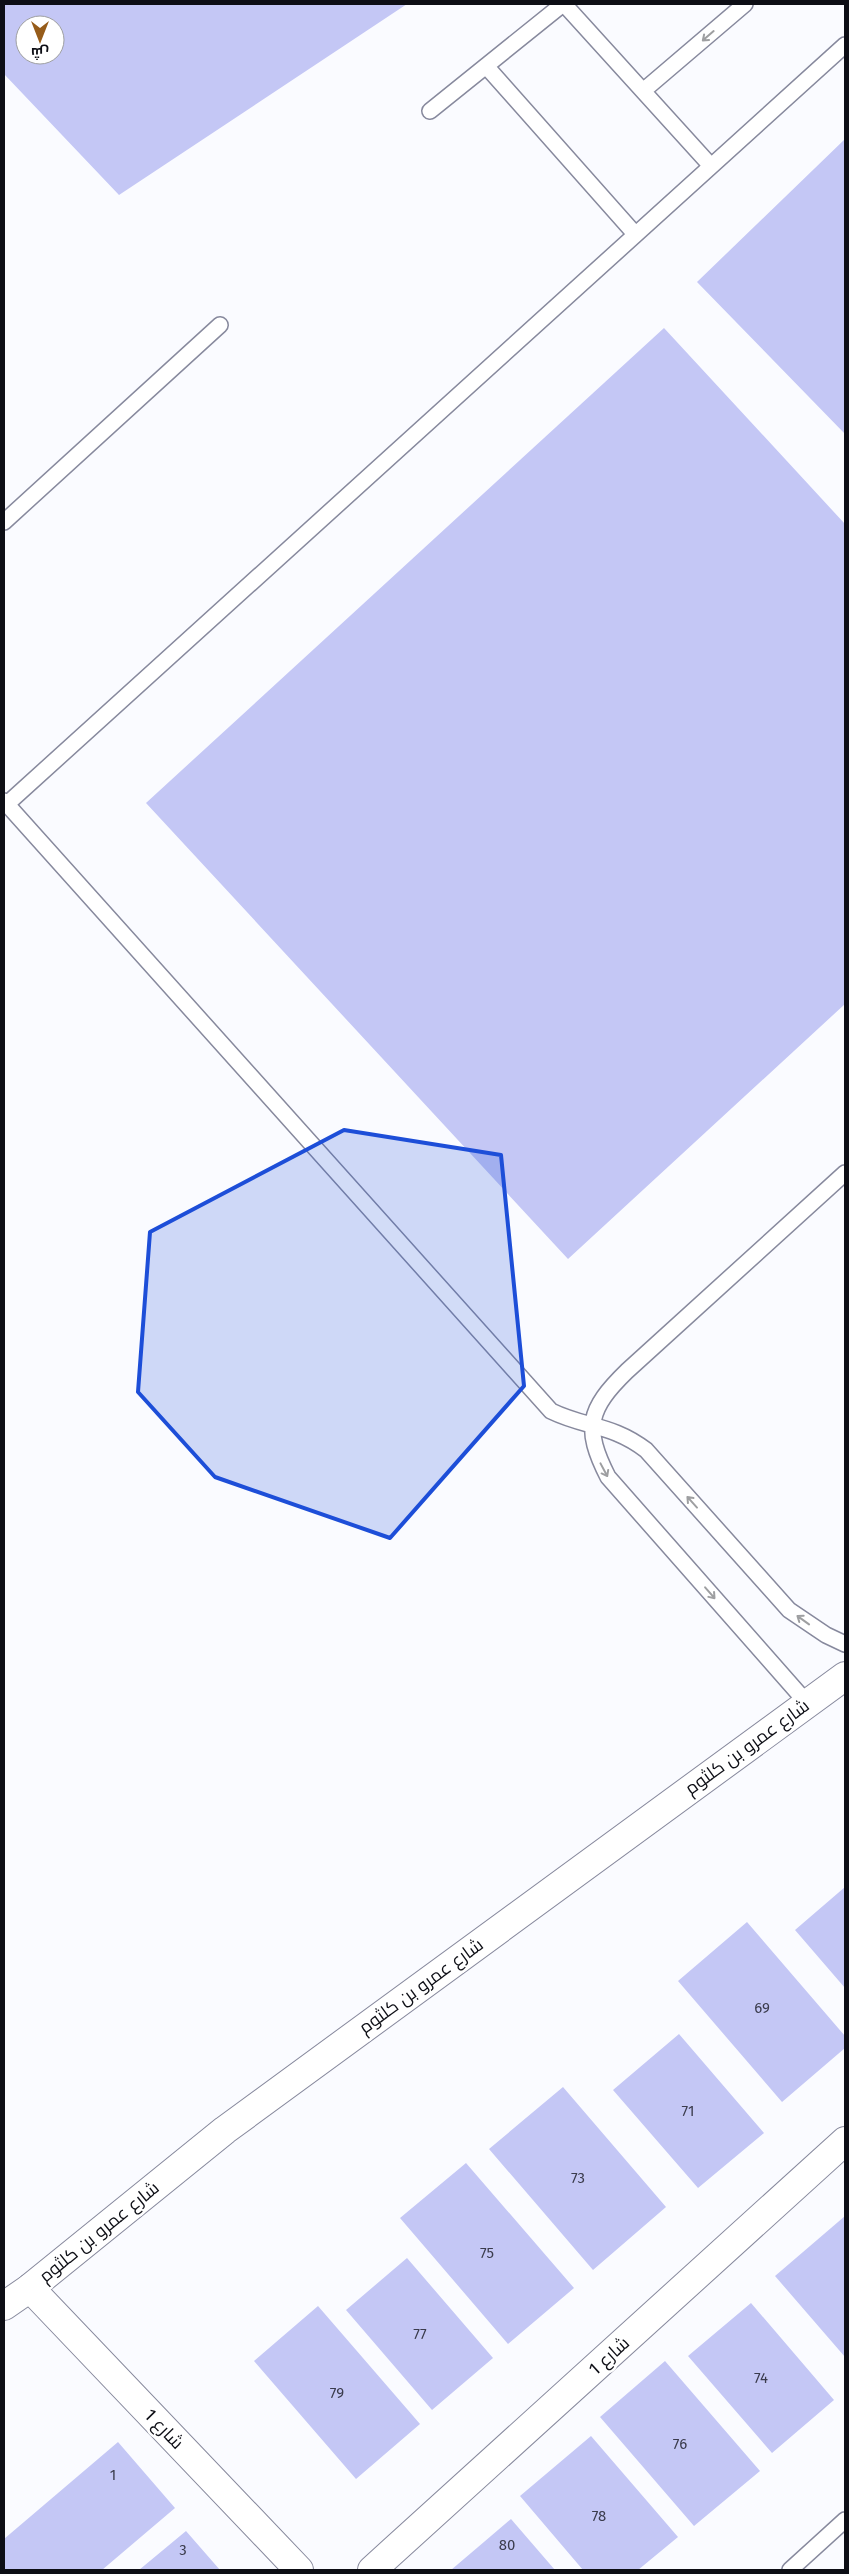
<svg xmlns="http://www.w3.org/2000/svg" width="849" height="2574" font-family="'Fira Sans',Cairo,sans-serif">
<rect width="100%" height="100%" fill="#fafbff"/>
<path fill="#c4c7f5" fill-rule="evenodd" d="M 4,4 L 407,4 L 119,195 L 4,74 ZM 25,25 L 55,25 L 55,55 L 25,55 Z
M 845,139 L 845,434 L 697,282 Z
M 664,328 L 845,524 L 845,1004 L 568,1259 L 146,803 Z
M 845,1887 L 845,1988 L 795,1930 Z
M 747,1922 L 845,2036 L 845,2048 L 782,2102 L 678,1981 Z
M 679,2034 L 764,2133 L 698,2188 L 613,2090 Z
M 563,2087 L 666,2207 L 593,2270 L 489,2149 Z
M 466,2163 L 574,2288 L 508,2344 L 400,2218 Z
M 845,2216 L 845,2357 L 775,2276 Z
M 407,2258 L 493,2358 L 432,2410 L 346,2310 Z
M 751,2303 L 834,2400 L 772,2453 L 688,2356 Z
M 318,2306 L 420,2424 L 356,2479 L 254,2361 Z
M 665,2361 L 760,2471 L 694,2526 L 600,2417 Z
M 591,2436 L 678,2537 L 638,2570 L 583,2570 L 520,2496 Z
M 118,2442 L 175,2508 L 102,2570 L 4,2570 L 4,2539 Z
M 511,2519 L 555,2570 L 451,2570 Z
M 186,2531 L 220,2570 L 139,2570 Z"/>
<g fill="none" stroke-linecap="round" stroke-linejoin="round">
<defs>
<path id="service" d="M 564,4 L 711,166
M 486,66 L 635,234
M 643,91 L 745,4
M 430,111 L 563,4
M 4,522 L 220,325
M 4,801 L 551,1411 C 586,1428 612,1424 646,1450 L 789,1610 L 826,1635 L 845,1644
M 7,804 L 845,45
M 807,1703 L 608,1477 C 583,1428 588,1409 627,1371 L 845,1173
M 790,2570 L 845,2520"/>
<path id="minor" d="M 30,2288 L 299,2570
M 372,2570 L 845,2141"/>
<path id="tertiary" d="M 4,2306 L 30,2288 L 225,2130 L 845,1676"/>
</defs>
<use href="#service" stroke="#87899d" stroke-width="18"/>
<use href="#minor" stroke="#87899d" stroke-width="30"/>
<use href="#tertiary" stroke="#87899d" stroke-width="30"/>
<use href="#service" stroke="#fff" stroke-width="15"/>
<use href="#minor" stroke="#fff" stroke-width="28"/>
<use href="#tertiary" stroke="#fff" stroke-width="28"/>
</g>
<defs><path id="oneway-shaft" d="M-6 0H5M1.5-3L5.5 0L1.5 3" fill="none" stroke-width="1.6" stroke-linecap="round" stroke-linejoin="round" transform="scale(1.25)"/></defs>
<g stroke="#9e9fa1">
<use href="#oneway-shaft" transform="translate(708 36) rotate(139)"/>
<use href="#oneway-shaft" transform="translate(604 1470) rotate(62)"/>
<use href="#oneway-shaft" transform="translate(692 1502) rotate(-132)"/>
<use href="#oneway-shaft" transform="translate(710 1593) rotate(49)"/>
<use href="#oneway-shaft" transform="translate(803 1620) rotate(-144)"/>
</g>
<path fill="#1d4ed8" fill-opacity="0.2" stroke="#1d4ed8" stroke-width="4" stroke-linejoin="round" d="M 344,1130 L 501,1155 L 524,1386 L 390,1538 L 215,1477 L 138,1392 L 150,1232 Z"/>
<g text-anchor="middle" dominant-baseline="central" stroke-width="5" stroke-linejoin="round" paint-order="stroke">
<g font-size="15" fill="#3b3c4d">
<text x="762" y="2008">69</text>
<text x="688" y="2111">71</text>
<text x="578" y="2178">73</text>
<text x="487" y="2253">75</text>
<text x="420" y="2334">77</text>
<text x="761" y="2378">74</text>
<text x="337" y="2393">79</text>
<text x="680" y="2444">76</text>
<text x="113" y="2475">1</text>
<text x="599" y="2516">78</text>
<text x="507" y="2545">80</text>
<text x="183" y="2550">3</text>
</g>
<g font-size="18" fill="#0d0e15" stroke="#fff">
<text transform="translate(747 1747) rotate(-36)">شارع عمرو بن كلثوم</text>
<text transform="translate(421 1986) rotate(-36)">شارع عمرو بن كلثوم</text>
<text transform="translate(99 2232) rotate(-39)">شارع عمرو بن كلثوم</text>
<text transform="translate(609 2356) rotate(-42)">شارع 1</text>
<text transform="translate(164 2429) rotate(46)">شارع 1</text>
</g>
</g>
<rect width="849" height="2574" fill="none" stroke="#0d0e15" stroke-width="10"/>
<g transform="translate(40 40) rotate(180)"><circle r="24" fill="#ffffff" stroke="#9e9fa1"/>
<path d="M0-4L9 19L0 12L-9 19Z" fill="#965c1a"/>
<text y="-8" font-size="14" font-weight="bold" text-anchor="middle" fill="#0d0e15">ش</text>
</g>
</svg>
